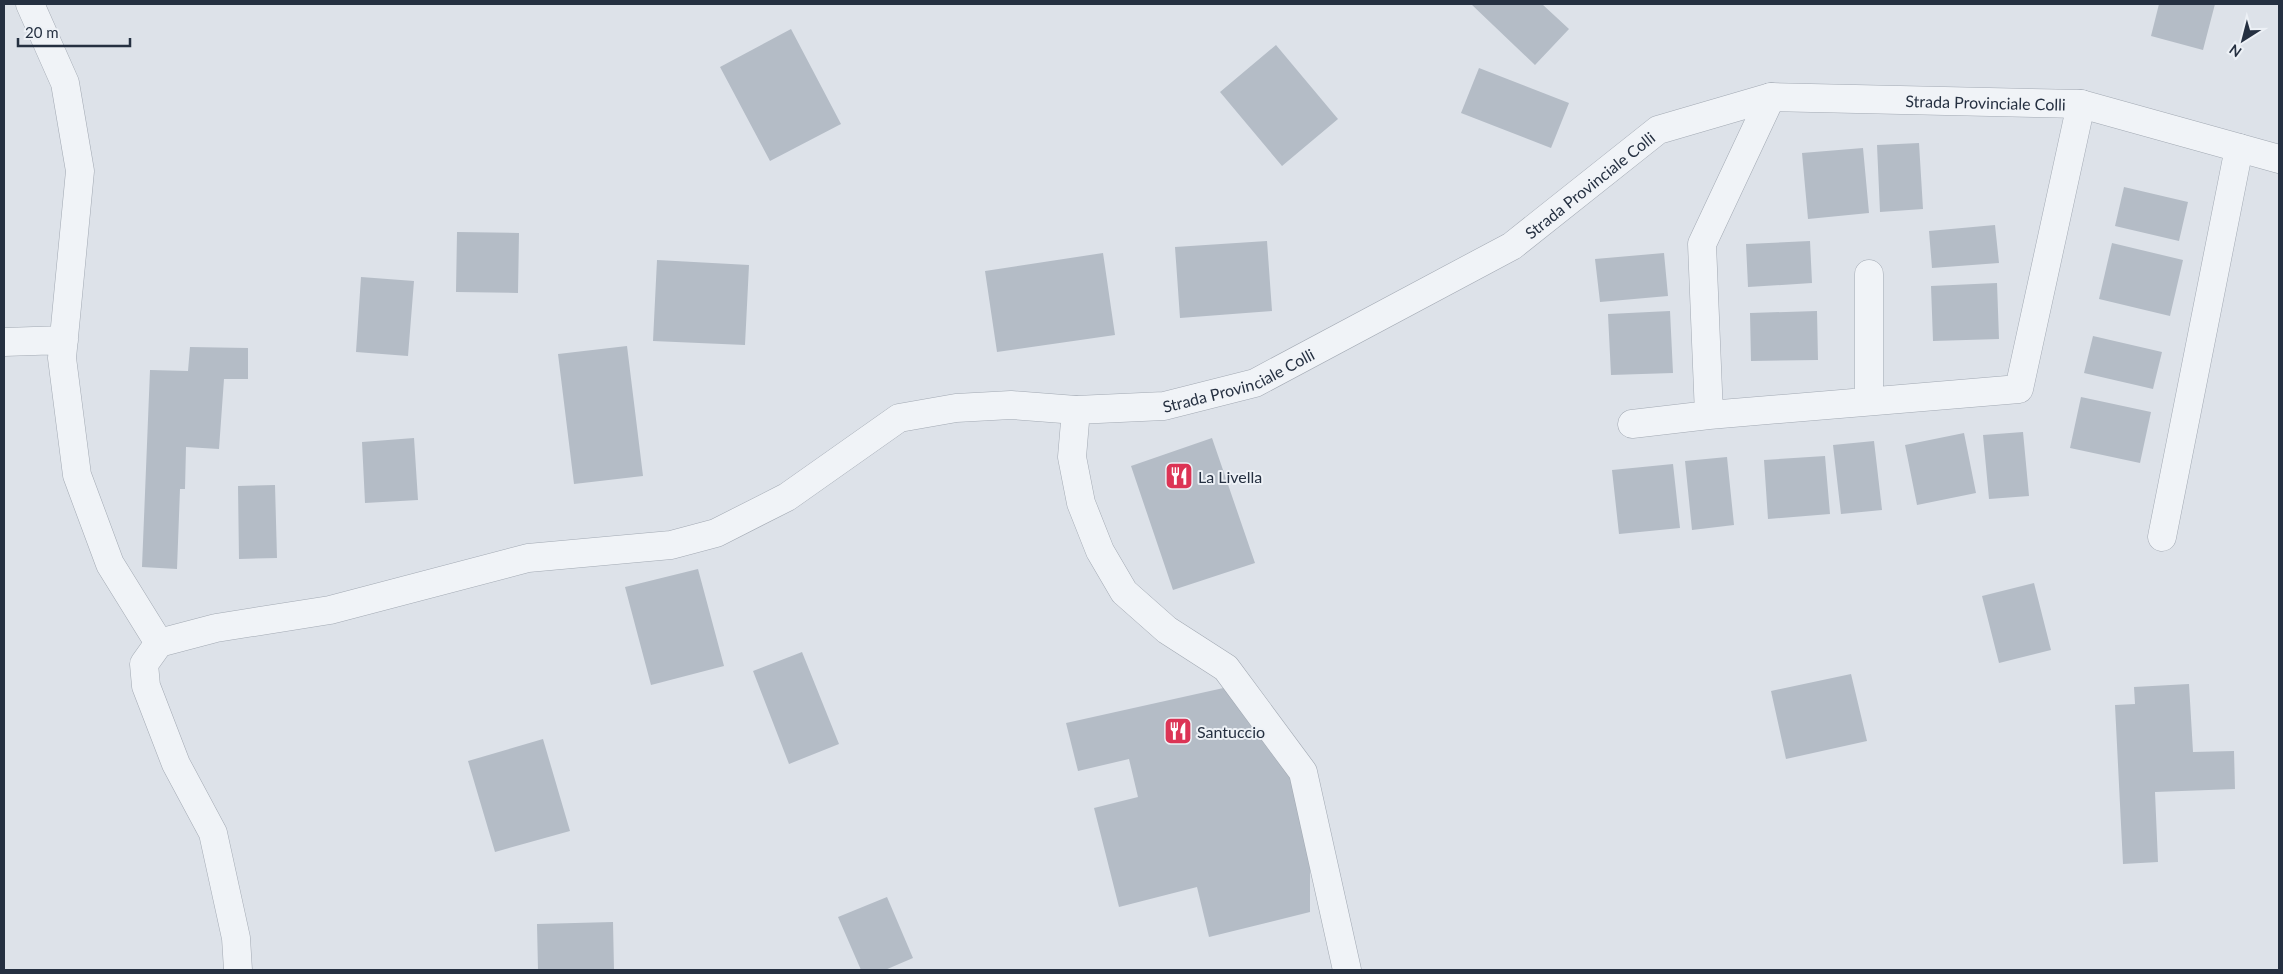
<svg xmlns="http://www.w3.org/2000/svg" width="2283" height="974" font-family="Lato,sans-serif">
<rect width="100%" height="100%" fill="#dde2e9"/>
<path fill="#b4bcc6" d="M 1471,4 L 1542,4 L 1569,29 L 1535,65 Z
M 2159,4 L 2215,4 L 2203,50 L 2151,36 Z
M 791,29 L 841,124 L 770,161 L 720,67 Z
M 1276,45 L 1338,119 L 1282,166 L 1220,92 Z
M 1479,68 L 1569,103 L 1551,148 L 1461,113 Z
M 1919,143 L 1923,209 L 1880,212 L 1877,145 Z
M 1863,148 L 1869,213 L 1808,219 L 1802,153 Z
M 2124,187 L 2188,202 L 2179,241 L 2115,226 Z
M 1995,225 L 1999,263 L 1932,268 L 1929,231 Z
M 457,232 L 519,233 L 518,293 L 456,292 Z
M 1267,241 L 1272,311 L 1180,318 L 1175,247 Z
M 1810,241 L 1812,283 L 1748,287 L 1746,244 Z
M 2112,243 L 2183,260 L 2170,316 L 2099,299 Z
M 1103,253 L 1115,335 L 997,352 L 985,271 Z
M 1664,253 L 1668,296 L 1600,302 L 1595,259 Z
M 657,260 L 749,265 L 745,345 L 653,341 Z
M 361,277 L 414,281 L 408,356 L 356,352 Z
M 1997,283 L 1999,339 L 1933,341 L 1931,286 Z
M 1670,311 L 1673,373 L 1611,375 L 1608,314 Z
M 1817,311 L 1818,360 L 1751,361 L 1750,313 Z
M 2093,336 L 2162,352 L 2153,389 L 2084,373 Z
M 627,346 L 643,476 L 574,484 L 558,354 Z
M 190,347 L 248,348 L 248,379 L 224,379 L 219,449 L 186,447 L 185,489 L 180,489 L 177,569 L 142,567 L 150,370 L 188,371 Z
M 2081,397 L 2151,412 L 2140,463 L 2070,448 Z
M 2023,432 L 2029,496 L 1989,499 L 1983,435 Z
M 1964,433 L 1976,493 L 1917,505 L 1905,445 Z
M 414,438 L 418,500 L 365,503 L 362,442 Z
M 1212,438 L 1255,563 L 1173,590 L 1131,466 Z
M 1874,441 L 1882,510 L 1841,514 L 1833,445 Z
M 1825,456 L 1830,514 L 1768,519 L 1764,460 Z
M 1727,457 L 1734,525 L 1692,530 L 1685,461 Z
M 1673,464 L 1680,528 L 1619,534 L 1612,470 Z
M 275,485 L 277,558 L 239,559 L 238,486 Z
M 698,569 L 724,666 L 651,685 L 625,587 Z
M 2034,583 L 2051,650 L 1999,663 L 1982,596 Z
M 802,652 L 839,744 L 789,764 L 753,671 Z
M 1851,674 L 1867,741 L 1786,759 L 1771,691 Z
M 2189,684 L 2193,752 L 2234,751 L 2235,789 L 2155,792 L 2158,862 L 2123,864 L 2115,705 L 2135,704 L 2134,687 Z
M 1228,687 L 1296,780 L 1310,855 L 1310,912 L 1209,937 L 1197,887 L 1119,907 L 1094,808 L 1138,797 L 1129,759 L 1078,771 L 1066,723 Z
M 543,739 L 570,831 L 495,852 L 468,761 Z
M 887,897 L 913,958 L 885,970 L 861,970 L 838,917 Z
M 613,922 L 614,970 L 538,970 L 537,924 Z"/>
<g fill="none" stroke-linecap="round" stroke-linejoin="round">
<defs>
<path id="minor" d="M 30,4 L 65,83 L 80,171 L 62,358 L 77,475 L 110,564 L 159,643
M 1869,274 L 1869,401
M 4,342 L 64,340
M 1709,415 L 1702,244 L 1771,97
M 1632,424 L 1709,415 L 2019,389 L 2081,104
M 2162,537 L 2239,148
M 238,970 L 236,938 L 213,833 L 176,764 L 146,686 L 144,664 L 159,643 L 216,628 L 330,610 L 528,558 L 671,545 L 716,533 L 787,497 L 899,418 L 956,408 L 1011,405 L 1076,410"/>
<g id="tertiary">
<path id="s1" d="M 1347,970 L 1303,772 L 1226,668 L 1167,630 L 1124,592 L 1100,551 L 1081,503 L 1072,457 L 1076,410 L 1164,406 L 1255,383 L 1512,246 L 1658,130 L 1771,97 L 2081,104 L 2279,159"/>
</g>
</defs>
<use href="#minor" stroke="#a2a9b3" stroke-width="29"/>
<use href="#tertiary" stroke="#a2a9b3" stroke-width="29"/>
<use href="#minor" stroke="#f0f3f7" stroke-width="28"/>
<use href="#tertiary" stroke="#f0f3f7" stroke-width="28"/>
</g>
<defs>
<symbol id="restaurant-square" viewBox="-11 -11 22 22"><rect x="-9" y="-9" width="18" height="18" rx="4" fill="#dc3455" stroke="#edf1f6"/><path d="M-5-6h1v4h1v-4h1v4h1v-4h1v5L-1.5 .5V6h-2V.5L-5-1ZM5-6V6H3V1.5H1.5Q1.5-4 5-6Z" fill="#fff"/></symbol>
</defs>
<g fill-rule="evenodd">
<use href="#restaurant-square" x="1163" y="460" width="32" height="32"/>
<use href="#restaurant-square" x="1162" y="715" width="32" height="32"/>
</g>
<g text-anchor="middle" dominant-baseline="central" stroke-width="4" stroke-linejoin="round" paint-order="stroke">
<g font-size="16" fill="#253041" stroke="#edf1f6">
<text stroke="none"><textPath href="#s1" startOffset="1645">Strada Provinciale Colli</textPath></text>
<text stroke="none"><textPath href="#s1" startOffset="1225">Strada Provinciale Colli</textPath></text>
<text stroke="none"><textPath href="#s1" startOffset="820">Strada Provinciale Colli</textPath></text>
</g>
<g font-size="16" fill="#253041" stroke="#edf1f6" text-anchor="start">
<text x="1198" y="476">La Livella</text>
<text x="1197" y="731">Santuccio</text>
</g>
</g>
<rect width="2283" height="974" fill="none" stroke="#253041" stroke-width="10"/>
<g transform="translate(2243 40) rotate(216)" stroke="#edf1f6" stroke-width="4" paint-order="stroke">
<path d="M0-4L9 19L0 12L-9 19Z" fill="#253041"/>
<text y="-8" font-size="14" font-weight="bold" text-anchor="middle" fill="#253041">N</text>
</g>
<path d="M18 38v8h112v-8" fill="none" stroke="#253041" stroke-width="2.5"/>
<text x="25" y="38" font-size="15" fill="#253041" stroke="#edf1f6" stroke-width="4" paint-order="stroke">20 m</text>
</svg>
